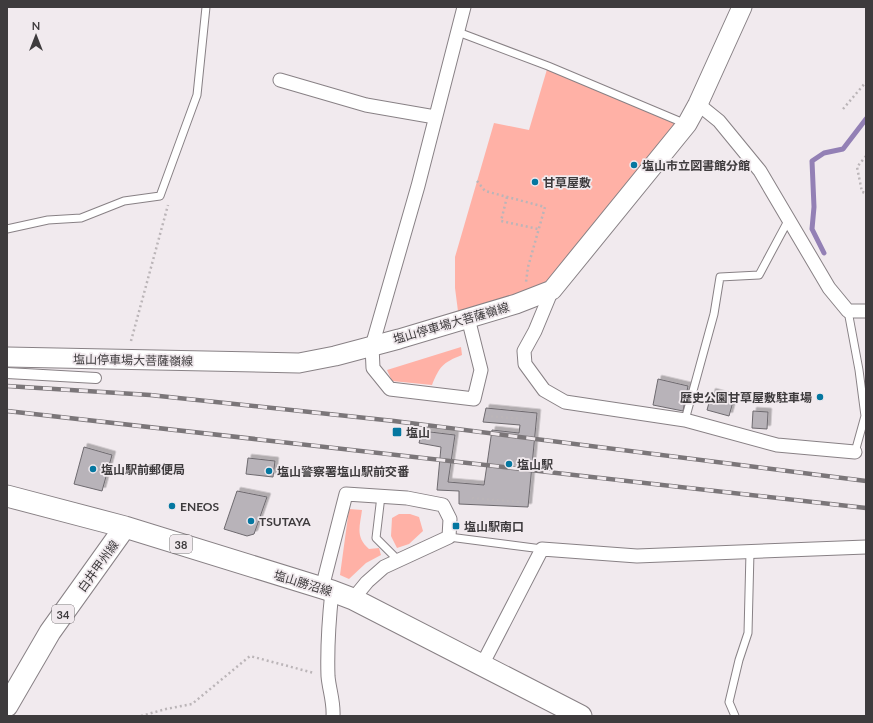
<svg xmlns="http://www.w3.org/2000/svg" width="873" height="723" font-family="Lato,'Noto Sans JP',sans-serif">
<defs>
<filter id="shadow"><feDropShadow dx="3.5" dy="-3.5" stdDeviation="0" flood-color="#0004"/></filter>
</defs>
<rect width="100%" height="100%" fill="#f1eaee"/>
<path fill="#ffb1a6" d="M 548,66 L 687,124 L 563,278 L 459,319 L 455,288 L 455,257 L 494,123 L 529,130 Z
M 461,347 L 462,355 C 442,363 440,366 432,385 L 392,381 L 387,370 Z
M 349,509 L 362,510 C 360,526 355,537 369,549 L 379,548 L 381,555 L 366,563 L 349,579 L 340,575 Z
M 399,514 L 410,514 L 419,517 L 423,531 L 409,544 L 397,548 L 391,536 L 392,518 Z"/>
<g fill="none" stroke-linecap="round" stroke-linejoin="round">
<path stroke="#9380b5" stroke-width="5" d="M 824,253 L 812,229 L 814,207 L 812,161 L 824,153 L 843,149 L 866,119"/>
</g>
<path fill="#b8b3b9" stroke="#6e6a6f" filter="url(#shadow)" d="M 658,379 L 688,386 L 683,411 L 653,405 Z
M 712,392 L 734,398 L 729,416 L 707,410 Z
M 486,408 L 537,413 L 528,507 L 459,504 L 459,491 L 437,490 L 441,447 L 419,443 L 422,431 L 455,435 L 448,482 L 484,485 L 492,430 L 519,433 L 520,425 L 483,422 Z
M 753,411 L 768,412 L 767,429 L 752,428 Z
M 84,447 L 112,455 L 102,491 L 74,484 Z
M 248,458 L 275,461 L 273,477 L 246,474 Z
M 237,491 L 267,497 L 254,534 L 247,536 L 224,529 Z"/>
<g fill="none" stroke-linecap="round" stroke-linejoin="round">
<defs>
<path id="service" d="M 458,32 L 548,66 L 686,124
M 7,229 L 48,220 L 81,218 L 124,201 L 160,196 L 197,95 L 206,7
M 848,311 L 859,370 L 865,416 L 855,452
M 685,420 L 714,314 L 720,277 L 759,275 L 789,219
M 381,496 L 376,538 L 398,560
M 449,537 L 542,549
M 735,716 L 729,702 L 739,660 L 748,633 L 750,552"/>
<path id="pedestrian" d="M 7,373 L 96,378"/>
<path id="minor" d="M 464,7 L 418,186 L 372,346 L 373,368 L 390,389 L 474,399 L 481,370 L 468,318
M 280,80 L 366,105 L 435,117
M 698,104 L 719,121 L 760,171 L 829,288 L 848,311 L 866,311
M 552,290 L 535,331 L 524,351 L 525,364 L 544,390 L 565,402 L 685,420 L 777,445 L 855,452
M 322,588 L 346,494 L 407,498 L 443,505 L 450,519 L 449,537 L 384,567 L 367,582 L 353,599
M 332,591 C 329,619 327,647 328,676 C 329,689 334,702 333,716
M 482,665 L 542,549 L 637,556 L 866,547"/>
<path id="secondary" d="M 7,357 L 299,363 L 335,356 L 399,339 L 516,304 L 552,290 L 687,124 L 698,104 L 742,7"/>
<path id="primary" d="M 7,496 L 125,527 L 332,591 L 353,599 L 581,716
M 7,706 L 50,632 L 125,527"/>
</defs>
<use href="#service" stroke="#888185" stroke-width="9"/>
<use href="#pedestrian" stroke="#888185" stroke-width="12"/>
<use href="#minor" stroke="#888185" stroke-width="15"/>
<use href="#secondary" stroke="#888185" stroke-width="21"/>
<use href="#primary" stroke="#888185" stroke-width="23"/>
<path stroke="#bbb5b8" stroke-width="2.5" stroke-dasharray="2 3" stroke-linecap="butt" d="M 843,109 L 866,82
M 866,156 L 857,167 L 862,192 L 866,193
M 477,181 L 485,191 L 545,207 L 528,267 L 526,282
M 507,197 L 501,221 L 538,229
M 131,341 L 168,205
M 486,416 L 526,419
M 472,498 L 520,502
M 141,716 L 166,709 L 192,704 L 250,656 L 314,673"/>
<use href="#service" stroke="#fff" stroke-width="7"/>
<use href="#pedestrian" stroke="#fff" stroke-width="10"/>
<use href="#minor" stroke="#fff" stroke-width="13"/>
<use href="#secondary" stroke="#fff" stroke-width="19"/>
<use href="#primary" stroke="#fff" stroke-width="21"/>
<defs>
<path id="rail" d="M 7,386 L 150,395 L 394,421 L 866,481
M 7,411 L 866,508"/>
</defs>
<use href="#rail" stroke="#7b7679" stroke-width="4.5"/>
<use href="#rail" stroke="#f1eaee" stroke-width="3" stroke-dasharray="9" stroke-linecap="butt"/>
</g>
<g fill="#0577a0" stroke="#f1eaee" stroke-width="1.5">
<circle cx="634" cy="165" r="4"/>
<circle cx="535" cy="182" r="4"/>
<circle cx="820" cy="397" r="4"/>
<rect x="392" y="427" width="10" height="10" rx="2"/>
<circle cx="509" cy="464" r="4"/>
<circle cx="93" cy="469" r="4"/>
<circle cx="269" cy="471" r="4"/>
<circle cx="172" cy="506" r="4"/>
<circle cx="251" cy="521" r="4"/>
<rect x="452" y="522" width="8" height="8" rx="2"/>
</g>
<g text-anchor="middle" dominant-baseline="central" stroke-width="3.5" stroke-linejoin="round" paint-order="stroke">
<g fill="#f1eaee" stroke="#747072" stroke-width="1">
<rect x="170" y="535" width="22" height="18" rx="3"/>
<rect x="52" y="605" width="22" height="18" rx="3"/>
</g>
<g font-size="11" font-weight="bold" fill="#3e3b3d">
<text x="181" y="544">38</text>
<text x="63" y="614">34</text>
</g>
<g font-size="12" font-weight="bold" fill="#3e3b3d" stroke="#f1eaee" text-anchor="start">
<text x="642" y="165">塩山市立図書館分館</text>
<text x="543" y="182">甘草屋敷</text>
<text x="812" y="397" text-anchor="end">歴史公園甘草屋敷駐車場</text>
<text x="406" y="432">塩山</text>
<text x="517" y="464">塩山駅</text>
<text x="101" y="469">塩山駅前郵便局</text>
<text x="277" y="471">塩山警察署塩山駅前交番</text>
<text x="180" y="506">ENEOS</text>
<text x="259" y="521">TSUTAYA</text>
<text x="464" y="526">塩山駅南口</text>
</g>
<g font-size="12" fill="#3e3b3d" stroke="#f1eaee">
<text transform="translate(451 323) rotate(-16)">塩山停車場大菩薩嶺線</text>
<text transform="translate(133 360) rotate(1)">塩山停車場大菩薩嶺線</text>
<text transform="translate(98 566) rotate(-54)">白井甲州線</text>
<text transform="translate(303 583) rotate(17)">塩山勝沼線</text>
</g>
</g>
<rect width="873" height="723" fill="none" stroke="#3e3b3d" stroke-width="16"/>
<g transform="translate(36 36)" stroke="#f1eaee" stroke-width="3" paint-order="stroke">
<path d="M0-3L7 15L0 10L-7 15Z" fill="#3e3b3d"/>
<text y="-6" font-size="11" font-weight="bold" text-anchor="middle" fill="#3e3b3d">N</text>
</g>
</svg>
